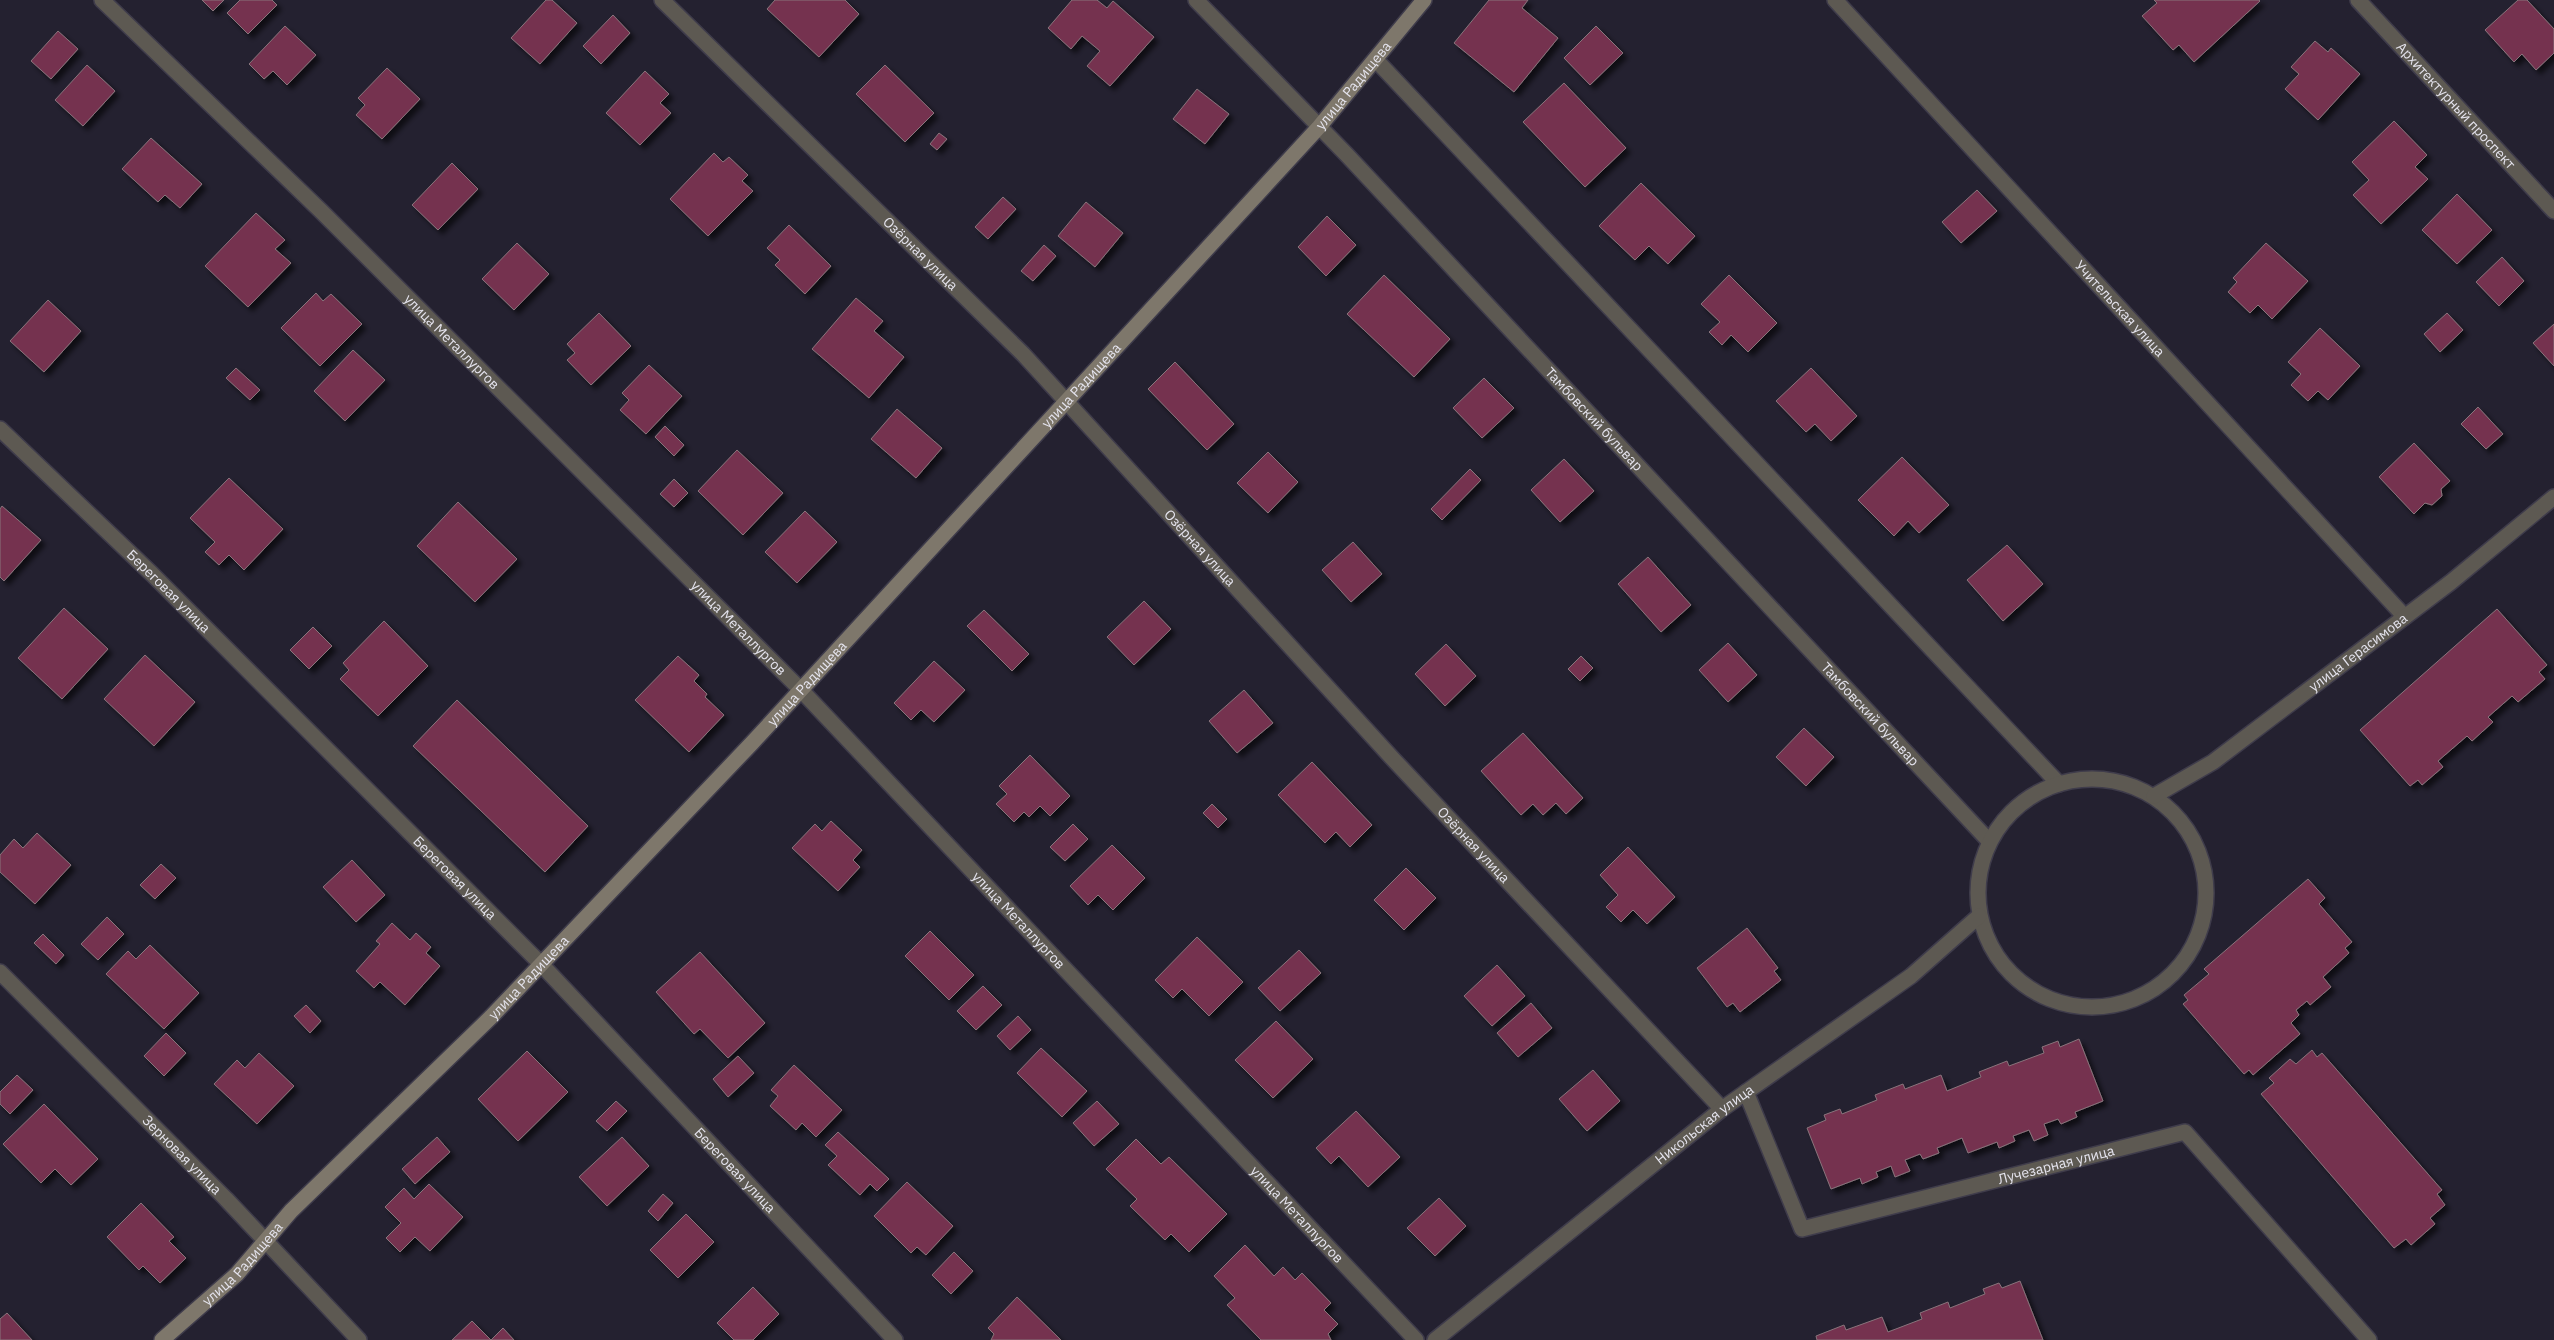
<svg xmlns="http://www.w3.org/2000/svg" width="2554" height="1340" font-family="'IBM Plex Sans',sans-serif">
<defs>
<filter id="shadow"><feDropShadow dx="4.5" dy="4.5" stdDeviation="2.5" flood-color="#0009"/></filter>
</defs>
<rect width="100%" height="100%" fill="#242130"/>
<path fill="#753150" stroke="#89747b" filter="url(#shadow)" d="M 202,0 L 224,0 L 213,11 Z
M 240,0 L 272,0 L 277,5 L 248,34 L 227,13 Z
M 546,0 L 552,0 L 577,23 L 540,64 L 511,38 Z
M 775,0 L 845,0 L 859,14 L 819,57 L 767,9 Z
M 1072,0 L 1097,0 L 1107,8 L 1113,1 L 1154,37 L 1110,86 L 1087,66 L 1100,51 L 1082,36 L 1071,49 L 1048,28 Z
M 1489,0 L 1528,0 L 1522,8 L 1558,38 L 1514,92 L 1454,43 Z
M 2154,0 L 2259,0 L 2260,1 L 2194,62 L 2179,45 L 2173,50 L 2142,16 L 2157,3 Z
M 2518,0 L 2527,0 L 2554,29 L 2554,53 L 2536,70 L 2522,54 L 2514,62 L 2485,30 Z
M 613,15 L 630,33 L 601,64 L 583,46 Z
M 285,26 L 316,55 L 287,85 L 273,71 L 264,79 L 249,64 Z
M 1596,26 L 1623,53 L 1590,85 L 1564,58 Z
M 58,31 L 78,49 L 51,79 L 31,61 Z
M 2315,41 L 2328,52 L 2331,48 L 2360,74 L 2318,120 L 2285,89 L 2299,74 L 2291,67 Z
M 87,65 L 115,91 L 83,126 L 55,100 Z
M 885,65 L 934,113 L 905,142 L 856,94 Z
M 387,68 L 420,99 L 382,139 L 356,115 L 365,105 L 358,98 Z
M 645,71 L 669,94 L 660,103 L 671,113 L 640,145 L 606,113 Z
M 1564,83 L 1626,148 L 1585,187 L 1523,122 Z
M 1197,89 L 1229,114 L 1205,144 L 1173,119 Z
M 2394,121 L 2427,155 L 2415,167 L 2428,179 L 2381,224 L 2353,195 L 2369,180 L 2352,162 Z
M 939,133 L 947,139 L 937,150 L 930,144 Z
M 151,138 L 202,184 L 180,208 L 165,195 L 158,202 L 122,169 Z
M 714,153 L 723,162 L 729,157 L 748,175 L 742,181 L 753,191 L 708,236 L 670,199 Z
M 452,163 L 478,189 L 438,230 L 412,205 Z
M 1641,183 L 1695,236 L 1668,264 L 1649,246 L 1635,260 L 1599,226 Z
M 1977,190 L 1997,211 L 1961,243 L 1942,222 Z
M 2457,194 L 2492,230 L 2457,264 L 2422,230 Z
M 1003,197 L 1016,209 L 988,239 L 975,227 Z
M 1086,202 L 1123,233 L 1095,267 L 1058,236 Z
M 256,213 L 285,240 L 275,249 L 291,263 L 248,307 L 205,266 Z
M 1327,216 L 1356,245 L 1326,276 L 1298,247 Z
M 789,225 L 831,266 L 805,294 L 775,265 L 780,260 L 767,248 Z
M 517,243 L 549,274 L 514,310 L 482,279 Z
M 2266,243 L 2308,281 L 2272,319 L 2258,305 L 2250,313 L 2228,292 L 2237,282 L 2233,278 Z
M 1044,245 L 1056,256 L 1033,281 L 1021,271 Z
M 2502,257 L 2524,281 L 2499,306 L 2476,282 Z
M 1384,275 L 1450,339 L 1414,377 L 1347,314 Z
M 1729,275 L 1777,323 L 1748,352 L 1731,335 L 1722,345 L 1709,332 L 1720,322 L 1701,304 Z
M 316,293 L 323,301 L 331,294 L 362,324 L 320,366 L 281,328 Z
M 856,298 L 883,321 L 874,331 L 904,357 L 869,398 L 812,349 Z
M 48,300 L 81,331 L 44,372 L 10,341 Z
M 599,313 L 631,346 L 591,385 L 567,360 L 575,353 L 567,344 Z
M 2447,313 L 2463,330 L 2440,352 L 2424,334 Z
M 2554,324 L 2554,366 L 2533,343 Z
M 2320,328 L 2360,366 L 2328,400 L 2318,391 L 2308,401 L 2291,385 L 2301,374 L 2288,362 Z
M 353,350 L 385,380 L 345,421 L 314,391 Z
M 1175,362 L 1234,424 L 1207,450 L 1148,389 Z
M 649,365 L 682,396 L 646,434 L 620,410 L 629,400 L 622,393 Z
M 236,368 L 260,390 L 250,400 L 226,378 Z
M 1811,368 L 1857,416 L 1831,441 L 1815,424 L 1806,432 L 1776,401 Z
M 1484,378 L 1514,408 L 1482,438 L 1453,408 Z
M 2478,407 L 2503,434 L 2486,449 L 2461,424 Z
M 897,409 L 942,448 L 916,478 L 871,439 Z
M 665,426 L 684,445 L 674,456 L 655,437 Z
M 2414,443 L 2450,481 L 2441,489 L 2442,496 L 2432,505 L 2425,503 L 2414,514 L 2379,477 Z
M 737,450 L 783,493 L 743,535 L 698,491 Z
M 1268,452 L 1298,482 L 1268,513 L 1237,483 Z
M 1902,457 L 1949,505 L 1919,533 L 1908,521 L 1894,536 L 1858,500 Z
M 1564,459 L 1594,491 L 1560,522 L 1531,490 Z
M 1470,469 L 1481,480 L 1442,520 L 1431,509 Z
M 229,478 L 283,529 L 244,570 L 229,555 L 219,565 L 205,552 L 215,542 L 190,518 Z
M 674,479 L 688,493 L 674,507 L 660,494 Z
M 458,502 L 517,559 L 475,602 L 417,546 Z
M 2,506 L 41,540 L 4,581 L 0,577 L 0,509 Z
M 805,511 L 837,542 L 797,583 L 765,552 Z
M 1353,542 L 1382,574 L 1351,602 L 1322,570 Z
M 2007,545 L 2043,584 L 2003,621 L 1967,580 Z
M 1648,557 L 1691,605 L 1661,632 L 1618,584 Z
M 1144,601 L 1171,629 L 1134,665 L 1107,637 Z
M 64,608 L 108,649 L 62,699 L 18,658 Z
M 2497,609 L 2547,665 L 2539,672 L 2545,679 L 2518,702 L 2512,696 L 2488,717 L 2493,722 L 2472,741 L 2467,736 L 2438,761 L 2443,767 L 2422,785 L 2418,780 L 2410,786 L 2360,730 Z
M 984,610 L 1029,654 L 1012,671 L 967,626 Z
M 384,621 L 428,666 L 378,716 L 340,679 L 349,670 L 343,663 Z
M 313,627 L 332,646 L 309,669 L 290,650 Z
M 1728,643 L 1757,675 L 1728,702 L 1699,670 Z
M 1446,644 L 1476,676 L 1445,706 L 1415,674 Z
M 145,655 L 195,702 L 154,746 L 104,699 Z
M 678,656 L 699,675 L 694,681 L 707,694 L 705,697 L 724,715 L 689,752 L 635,700 Z
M 1581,656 L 1593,668 L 1580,681 L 1568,669 Z
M 934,661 L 965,690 L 934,722 L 921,710 L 911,720 L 894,703 Z
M 1244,690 L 1273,723 L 1237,753 L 1209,721 Z
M 457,700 L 588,826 L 545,872 L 413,746 Z
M 1804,728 L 1834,757 L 1806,786 L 1776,757 Z
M 1523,733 L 1583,798 L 1566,814 L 1556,803 L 1543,815 L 1533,804 L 1521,815 L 1481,771 Z
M 1030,755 L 1070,796 L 1050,816 L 1040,806 L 1029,817 L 1024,812 L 1014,822 L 996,804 L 1007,794 L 999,786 Z
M 1312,762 L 1372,825 L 1350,847 L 1336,832 L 1325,843 L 1278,795 Z
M 1212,804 L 1227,819 L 1218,828 L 1203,813 Z
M 831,821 L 862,850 L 853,860 L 860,867 L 838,891 L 792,848 L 815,824 L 822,831 Z
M 1073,824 L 1088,839 L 1065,861 L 1050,847 Z
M 37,833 L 71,865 L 35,904 L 0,872 L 0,855 L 14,839 L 23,848 Z
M 1112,845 L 1145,878 L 1113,910 L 1098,895 L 1088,905 L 1070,886 Z
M 1628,847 L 1675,897 L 1647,924 L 1633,910 L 1621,922 L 1606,907 L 1618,895 L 1600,875 Z
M 352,860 L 385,895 L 356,922 L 323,887 Z
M 161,864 L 176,878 L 155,899 L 140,885 Z
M 1406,868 L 1436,898 L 1404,930 L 1374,900 Z
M 2308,879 L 2325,898 L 2319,904 L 2352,942 L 2345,948 L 2349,953 L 2323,977 L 2331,987 L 2310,1005 L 2307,1001 L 2296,1010 L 2299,1015 L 2291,1023 L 2300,1034 L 2253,1075 L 2249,1070 L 2244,1074 L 2183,1004 L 2188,1000 L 2184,995 L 2209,974 L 2204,969 Z
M 107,917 L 124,934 L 98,960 L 81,944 Z
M 392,923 L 410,940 L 416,933 L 431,947 L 426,953 L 440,966 L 405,1005 L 380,982 L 374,988 L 356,971 L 380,944 L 376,941 Z
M 1747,928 L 1778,968 L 1774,971 L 1781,980 L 1740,1012 L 1733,1003 L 1727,1007 L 1697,968 Z
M 930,931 L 974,975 L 949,1000 L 905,956 Z
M 43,934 L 64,955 L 56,964 L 34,943 Z
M 1197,937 L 1243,982 L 1209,1016 L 1182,989 L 1173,998 L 1155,980 Z
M 150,945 L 199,993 L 164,1029 L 106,974 L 128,951 L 136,959 Z
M 1299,950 L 1321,973 L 1280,1011 L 1258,988 Z
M 700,952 L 765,1023 L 728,1058 L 700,1029 L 694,1034 L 656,992 Z
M 1497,965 L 1525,996 L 1492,1026 L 1464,996 Z
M 983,986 L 1002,1005 L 976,1030 L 957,1011 Z
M 1531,1003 L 1552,1028 L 1518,1057 L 1497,1033 Z
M 306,1005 L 321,1021 L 310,1033 L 294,1016 Z
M 1018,1016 L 1031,1030 L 1010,1050 L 997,1036 Z
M 1276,1021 L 1313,1059 L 1273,1098 L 1235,1060 Z
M 166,1033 L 186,1053 L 164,1076 L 144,1056 Z
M 2079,1039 L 2103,1101 L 2075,1112 L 2077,1117 L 2061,1124 L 2058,1119 L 2044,1124 L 2048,1135 L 2034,1141 L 2029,1130 L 2013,1136 L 2015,1141 L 1999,1148 L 1997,1142 L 1968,1153 L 1962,1138 L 1937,1148 L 1939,1153 L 1923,1159 L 1920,1154 L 1905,1160 L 1910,1171 L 1895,1177 L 1891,1166 L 1876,1172 L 1878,1177 L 1862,1184 L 1860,1178 L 1831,1189 L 1807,1128 L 1826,1120 L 1824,1115 L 1840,1109 L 1842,1114 L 1877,1100 L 1875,1095 L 1903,1084 L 1905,1089 L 1941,1075 L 1947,1091 L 1981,1077 L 1979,1072 L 2007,1061 L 2009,1066 L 2044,1053 L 2042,1047 L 2058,1041 L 2060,1047 Z
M 1041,1048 L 1087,1091 L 1062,1117 L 1017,1073 Z
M 2312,1050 L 2317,1057 L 2322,1053 L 2442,1190 L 2437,1194 L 2445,1205 L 2430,1218 L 2435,1224 L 2411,1245 L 2406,1239 L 2394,1248 L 2261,1094 L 2274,1083 L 2269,1078 L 2290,1059 L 2296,1064 Z
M 527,1051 L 568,1092 L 518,1141 L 478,1099 Z
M 259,1053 L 294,1086 L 257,1124 L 214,1084 L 237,1060 L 245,1068 Z
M 738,1056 L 754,1073 L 728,1097 L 713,1079 Z
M 794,1065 L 842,1110 L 816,1137 L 802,1123 L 796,1130 L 770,1106 L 778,1096 L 771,1090 Z
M 1593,1070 L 1620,1101 L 1587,1131 L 1559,1099 Z
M 17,1075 L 33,1090 L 10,1114 L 0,1104 L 0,1092 Z
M 616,1101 L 627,1111 L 607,1131 L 596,1121 Z
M 1097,1101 L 1119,1124 L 1094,1146 L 1073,1123 Z
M 44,1104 L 98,1159 L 71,1185 L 55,1169 L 41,1183 L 3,1144 Z
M 1356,1111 L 1400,1157 L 1368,1187 L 1339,1156 L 1331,1164 L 1316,1148 Z
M 838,1132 L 889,1179 L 877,1191 L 870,1184 L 860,1195 L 828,1165 L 837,1156 L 825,1145 Z
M 437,1137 L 450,1152 L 415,1184 L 402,1169 Z
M 622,1137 L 649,1166 L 607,1206 L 579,1177 Z
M 1136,1139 L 1161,1164 L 1169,1157 L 1227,1214 L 1189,1252 L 1171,1234 L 1165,1240 L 1130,1206 L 1137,1199 L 1106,1169 Z
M 907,1182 L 953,1226 L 926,1255 L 917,1247 L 911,1253 L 874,1216 Z
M 429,1184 L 463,1217 L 430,1251 L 415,1237 L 400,1252 L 386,1238 L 401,1223 L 385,1207 L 404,1188 L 414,1199 Z
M 663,1194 L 673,1203 L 658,1221 L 648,1211 Z
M 1439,1198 L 1466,1226 L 1435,1256 L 1407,1228 Z
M 141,1203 L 174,1237 L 169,1241 L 186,1258 L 160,1283 L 143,1266 L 139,1270 L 107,1237 Z
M 686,1214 L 714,1242 L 678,1278 L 650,1250 Z
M 1245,1245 L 1274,1276 L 1283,1267 L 1295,1280 L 1302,1273 L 1331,1303 L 1324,1310 L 1338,1324 L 1328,1334 L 1331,1340 L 1261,1340 L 1227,1305 L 1235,1298 L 1214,1276 Z
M 954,1252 L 973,1271 L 951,1294 L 932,1275 Z
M 2020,1281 L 2043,1340 L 1817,1340 L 1816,1336 L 1844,1325 L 1846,1330 L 1882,1317 L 1888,1332 L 1922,1319 L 1920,1313 L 1948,1302 L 1950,1308 L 1985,1294 L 1983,1289 L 1999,1283 L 2002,1288 Z
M 753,1287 L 779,1314 L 753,1340 L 734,1340 L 717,1323 Z
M 1017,1297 L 1061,1340 L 991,1340 L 994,1334 L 988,1328 Z
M 7,1313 L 32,1340 L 0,1340 L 0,1319 Z
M 472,1321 L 491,1340 L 503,1328 L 514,1340 L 452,1340 Z"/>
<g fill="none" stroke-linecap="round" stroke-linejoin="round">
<defs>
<g id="street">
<path id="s1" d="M 102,0 L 321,211 L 801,690 L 1416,1340"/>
<path id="s2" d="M 662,0 L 1023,354 L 1393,759 L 1722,1109"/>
<path id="s3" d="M 1196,0 L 1347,155 L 1989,841"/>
<path id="s4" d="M 1835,0 L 2405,617"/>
<path id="s5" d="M 2358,0 L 2554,211"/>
<path d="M 1376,60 L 2059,784"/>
<path id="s6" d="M 0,429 L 152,574 L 540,963 L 895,1340"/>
<circle cx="2092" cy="893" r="114"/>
<path id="s7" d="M 2154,796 L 2213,762 L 2451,582 L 2554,497"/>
<path id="s8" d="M 0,972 L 226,1199 L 359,1340"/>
<path id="s9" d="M 1746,1092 L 1802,1229 L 2185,1132 L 2369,1340"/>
<path id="s10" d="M 1435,1340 L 1722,1109 L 1911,976 L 1979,916"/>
</g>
<g id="secondary">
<path id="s11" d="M 162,1340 L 237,1274 L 291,1211 L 491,1017 L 752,743 L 1319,127 L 1424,0"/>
</g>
</defs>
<use href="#street" stroke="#3f3c4b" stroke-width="18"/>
<use href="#secondary" stroke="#3f3c4b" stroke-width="18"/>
<use href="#street" stroke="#5d5952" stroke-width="15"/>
<use href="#secondary" stroke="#7e776b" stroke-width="15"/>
</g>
<g text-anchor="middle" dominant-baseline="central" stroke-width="4" stroke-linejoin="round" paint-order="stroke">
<g font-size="14" fill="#e5e4ee" stroke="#0d0c13">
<text stroke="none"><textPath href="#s11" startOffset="1731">улица Радищева</textPath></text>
<text stroke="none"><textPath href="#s5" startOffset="144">Архитектурный проспект</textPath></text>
<text stroke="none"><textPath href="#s2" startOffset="362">Озёрная улица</textPath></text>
<text stroke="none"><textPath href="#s4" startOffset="420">Учительская улица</textPath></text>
<text stroke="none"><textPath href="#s1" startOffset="489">улица Металлургов</textPath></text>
<text stroke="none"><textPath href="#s11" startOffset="1326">улица Радищева</textPath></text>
<text stroke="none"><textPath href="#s3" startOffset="578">Тамбовский бульвар</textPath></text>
<text stroke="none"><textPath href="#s2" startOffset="768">Озёрная улица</textPath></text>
<text stroke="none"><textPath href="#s6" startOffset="234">Береговая улица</textPath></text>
<text stroke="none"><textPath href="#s1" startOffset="894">улица Металлургов</textPath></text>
<text stroke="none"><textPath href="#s7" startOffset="250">улица Герасимова</textPath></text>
<text stroke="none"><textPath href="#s11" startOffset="921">улица Радищева</textPath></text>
<text stroke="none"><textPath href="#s3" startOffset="982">Тамбовский бульвар</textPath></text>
<text stroke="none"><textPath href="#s2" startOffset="1172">Озёрная улица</textPath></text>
<text stroke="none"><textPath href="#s6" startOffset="639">Береговая улица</textPath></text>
<text stroke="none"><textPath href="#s1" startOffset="1299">улица Металлургов</textPath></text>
<text stroke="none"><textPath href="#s11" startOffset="516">улица Радищева</textPath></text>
<text stroke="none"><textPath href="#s10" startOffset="345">Никольская улица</textPath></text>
<text stroke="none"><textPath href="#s8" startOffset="258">Зерновая улица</textPath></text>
<text stroke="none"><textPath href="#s9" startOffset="410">Лучезарная улица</textPath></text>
<text stroke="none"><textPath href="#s6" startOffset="1044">Береговая улица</textPath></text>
<text stroke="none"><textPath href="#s1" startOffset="1704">улица Металлургов</textPath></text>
<text stroke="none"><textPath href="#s11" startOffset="111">улица Радищева</textPath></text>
</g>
</g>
</svg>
